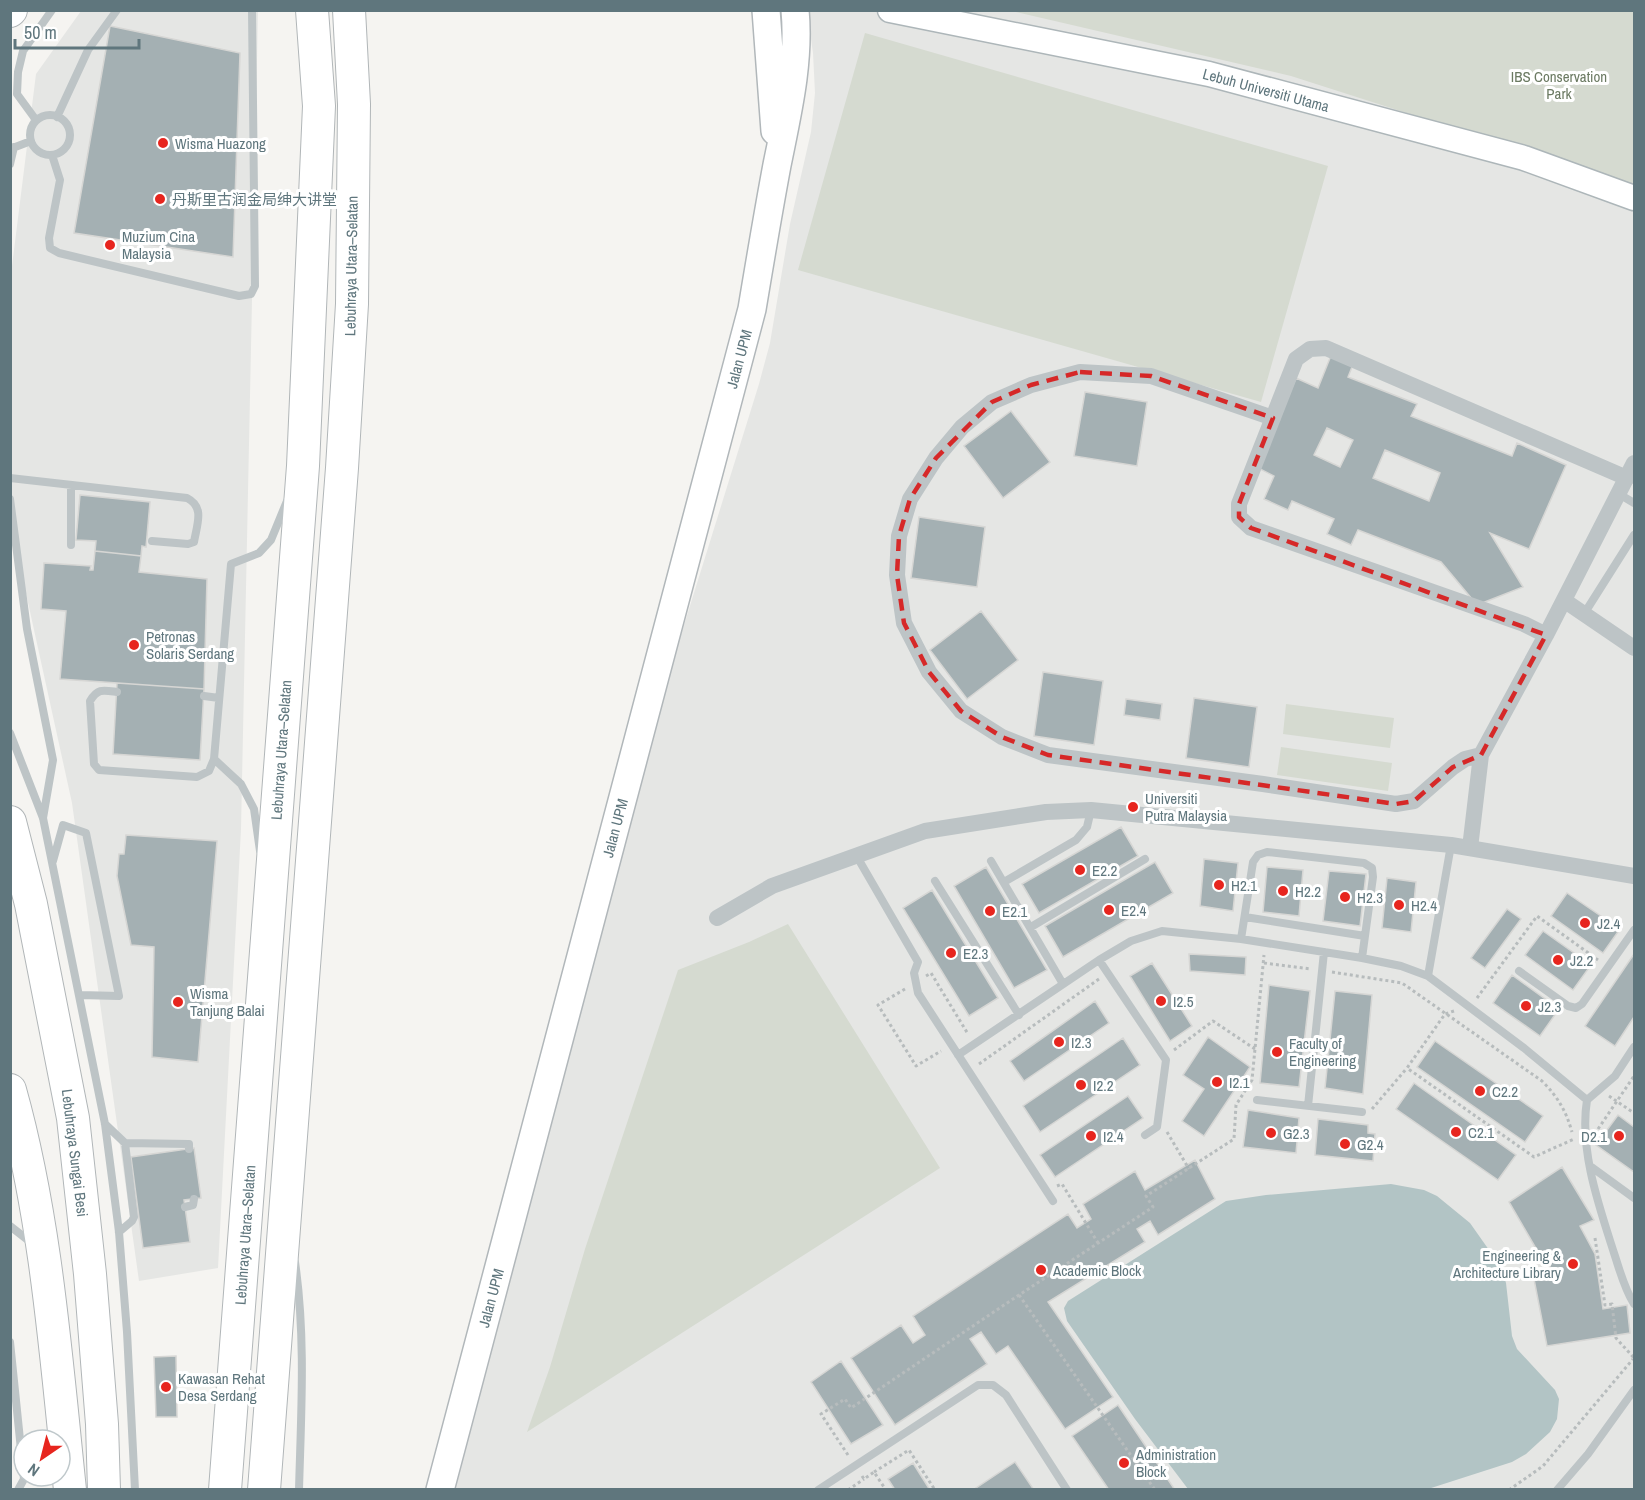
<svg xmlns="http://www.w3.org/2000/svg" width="1645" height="1500" font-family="'Archivo Narrow','Noto Sans SC',sans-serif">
<rect width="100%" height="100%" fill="#f5f4f1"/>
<path fill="#e5e6e4" d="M 81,11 L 258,11 L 241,829 L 218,1268 L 139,1281 L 72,803 L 11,525 L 10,282 L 36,74 Z
M 807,11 L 1634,11 L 1634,1489 L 455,1490 L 526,1211 L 666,683 L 759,384 L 770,343 L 790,224 L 811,132 L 815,93 L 813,53 Z"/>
<path fill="#d5dad0" d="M 1012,11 L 1634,11 L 1634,186 L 1291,76 Z
M 865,33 L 1328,166 L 1261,402 L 798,270 Z
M 1286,704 L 1394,718 L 1390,748 L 1283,734 Z
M 1281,747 L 1392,763 L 1388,791 L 1277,775 Z
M 788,924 L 940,1168 L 527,1432 L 550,1367 L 585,1249 L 678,970 L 749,942 Z"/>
<path fill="#b2c4c5" d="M 1391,1184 L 1424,1190 L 1437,1196 L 1470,1223 L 1501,1267 L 1506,1283 L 1512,1336 L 1517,1349 L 1555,1390 L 1559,1399 L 1557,1419 L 1550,1432 L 1526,1454 L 1512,1462 L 1428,1489 L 1188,1489 L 1135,1419 L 1067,1321 L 1064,1308 L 1068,1301 L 1226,1201 L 1266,1195 Z"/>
<path fill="#a4b0b3" stroke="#d6d6d4" stroke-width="1.5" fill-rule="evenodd" d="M 110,26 L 240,53 L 233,257 L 74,233 Z
M 1332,353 L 1354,362 L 1348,377 L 1417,404 L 1411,416 L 1512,456 L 1517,443 L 1566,465 L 1529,549 L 1490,533 L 1523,587 L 1477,605 L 1441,562 L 1358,530 L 1351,545 L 1327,534 L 1334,519 L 1292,501 L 1288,510 L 1264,499 L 1274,476 L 1258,468 L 1296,378 L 1318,388 ZM 1327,428 L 1353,440 L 1340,467 L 1314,455 ZM 1385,450 L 1440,473 L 1429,501 L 1373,478 Z
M 1085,392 L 1147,402 L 1137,466 L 1074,456 Z
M 1011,411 L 1050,462 L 1003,498 L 964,446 Z
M 80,495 L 150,502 L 146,547 L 142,546 L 141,556 L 95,551 L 96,541 L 76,540 Z
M 919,517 L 985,527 L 977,587 L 911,578 Z
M 95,551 L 141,556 L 139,572 L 207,579 L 204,689 L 60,679 L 66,611 L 41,609 L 44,563 L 91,566 L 90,570 L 93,570 Z
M 981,611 L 1018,660 L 967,699 L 930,650 Z
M 1043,672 L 1103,681 L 1094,745 L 1034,736 Z
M 117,683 L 204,689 L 200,760 L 113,754 Z
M 1194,698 L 1257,707 L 1249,767 L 1186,758 Z
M 1126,699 L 1162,704 L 1160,720 L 1124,715 Z
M 1121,827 L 1138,856 L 1039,913 L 1022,884 Z
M 126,835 L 217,841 L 198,1062 L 152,1057 L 154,947 L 131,945 L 117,876 L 119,854 L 124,854 Z
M 1204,859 L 1238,863 L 1233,911 L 1200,906 Z
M 1155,862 L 1173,893 L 1063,957 L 1045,926 Z
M 986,867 L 1047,970 L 1014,988 L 954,886 Z
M 1267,867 L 1303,870 L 1299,916 L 1263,912 Z
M 1329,871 L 1366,874 L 1360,926 L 1323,921 Z
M 1387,878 L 1416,882 L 1411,932 L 1382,928 Z
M 932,890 L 998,998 L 969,1016 L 903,908 Z
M 1567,893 L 1620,929 L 1603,953 L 1551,916 Z
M 1507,909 L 1521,919 L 1485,968 L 1471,958 Z
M 1543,931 L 1591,965 L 1573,990 L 1525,955 Z
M 1189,954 L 1246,957 L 1245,975 L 1190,971 Z
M 1634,954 L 1634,1017 L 1615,1046 L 1585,1026 Z
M 1152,963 L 1192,1026 L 1170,1041 L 1130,976 Z
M 1512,975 L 1559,1009 L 1540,1036 L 1493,1003 Z
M 1269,985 L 1310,991 L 1299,1087 L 1260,1083 Z
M 1335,991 L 1372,995 L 1363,1094 L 1325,1088 Z
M 1095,1001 L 1109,1023 L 1024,1081 L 1010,1061 Z
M 1208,1037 L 1250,1067 L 1204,1136 L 1182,1121 L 1204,1089 L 1183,1075 Z
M 1123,1038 L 1140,1065 L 1040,1132 L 1023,1106 Z
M 1435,1041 L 1543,1116 L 1525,1142 L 1417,1067 Z
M 1414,1083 L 1516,1155 L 1498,1180 L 1396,1109 Z
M 1128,1096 L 1143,1118 L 1055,1177 L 1040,1155 Z
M 1248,1110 L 1299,1118 L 1296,1153 L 1243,1147 Z
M 1618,1115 L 1634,1127 L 1634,1172 L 1596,1145 Z
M 1318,1119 L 1368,1125 L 1368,1133 L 1375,1134 L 1373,1161 L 1315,1155 Z
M 194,1148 L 201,1198 L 184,1200 L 190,1242 L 143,1248 L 131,1157 Z
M 1195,1160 L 1215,1199 L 1158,1235 L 1150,1221 L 1137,1229 L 1145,1242 L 1048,1302 L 1113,1397 L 1065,1429 L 1008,1346 L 996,1354 L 981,1332 L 970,1339 L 987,1364 L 895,1425 L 851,1358 L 901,1325 L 913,1343 L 925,1335 L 913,1316 L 1068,1214 L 1077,1228 L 1091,1219 L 1083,1204 L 1135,1171 L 1145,1190 Z
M 1562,1167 L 1594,1220 L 1580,1226 L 1595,1254 L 1603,1309 L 1627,1305 L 1630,1333 L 1547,1346 L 1533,1274 L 1550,1273 L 1550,1255 L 1538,1252 L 1509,1202 Z
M 176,1356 L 177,1417 L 156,1417 L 154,1357 Z
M 841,1361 L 883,1425 L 851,1444 L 811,1382 Z
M 1118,1405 L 1175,1490 L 1109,1490 L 1072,1436 Z
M 1015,1462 L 1034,1490 L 973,1490 Z
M 913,1463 L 930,1490 L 895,1490 L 888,1479 Z"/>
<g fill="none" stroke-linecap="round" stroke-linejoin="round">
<defs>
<path id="secondary" d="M 890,10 L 1209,74 L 1524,158 L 1634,198"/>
<path id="primary" d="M 766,10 L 775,131
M 440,1490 L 752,309 C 760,261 768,213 777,165 C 787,115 800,62 795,10"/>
<path id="motorway" d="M 10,11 L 11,10
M 10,822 L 31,904 L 73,1118 L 90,1274 L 102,1424 L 104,1490
M 10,1090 C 46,1218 56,1357 70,1490
M 225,1490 L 303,466 L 319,106 L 312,10
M 264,1490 L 342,468 L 352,304 L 354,104 L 349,10"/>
</defs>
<use href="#secondary" stroke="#adb6b9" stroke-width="27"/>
<use href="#primary" stroke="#b1b7ba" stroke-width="30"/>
<use href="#motorway" stroke="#b1b6b8" stroke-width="34"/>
<path stroke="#b7bcbd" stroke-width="3" stroke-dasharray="3 3" stroke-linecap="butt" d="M 1264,963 L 1311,969
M 1332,972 L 1402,983 L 1542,1081 C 1558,1097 1566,1111 1572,1132
M 926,976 L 931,973 L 968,1034
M 905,989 L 878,1005 L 916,1066 L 941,1051
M 1477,998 L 1537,916 L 1598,960
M 1454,1011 L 1445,1014 L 1407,1068 L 1534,1157 L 1574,1139
M 1174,1050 L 1213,1021 L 1255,1049
M 979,1064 L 1099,979
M 1609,1096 L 1634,1113
M 1372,1109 L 1407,1068
M 1598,1129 L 1634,1076
M 1167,1132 L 1189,1169
M 1057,1186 L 1062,1184 L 1098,1243
M 1595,1238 L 1605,1305 L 1612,1304 L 1616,1338 L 1634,1358
M 1019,1295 L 1155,1490
M 848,1455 L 821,1414 L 845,1399 L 851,1408 L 1019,1295 L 1153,1207 L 1146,1196 L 1234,1139 L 1236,1105 L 1252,1080 L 1264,955
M 874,1472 L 909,1450 L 935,1490
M 862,1476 L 864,1479 L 874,1472 L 886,1490
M 848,1490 L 864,1479
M 1509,1490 L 1543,1466 L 1633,1359"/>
<path stroke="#bdc4c6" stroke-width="8" d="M30 135a20 20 0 1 1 40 0a20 20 0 1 1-40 0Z
M 57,117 L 88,50 L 117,10
M 36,120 L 17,94 L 18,72 L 23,51 L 52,10
M 10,149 L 31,141
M 52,155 L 60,180 L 49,238 L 50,248 L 59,253 L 239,296 L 251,294 L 255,286 L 252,10
M 10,164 L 14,147
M 10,478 L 187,498 C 205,507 197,524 194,542 L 188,544 L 152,541
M 1619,494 L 1634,503
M 10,499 L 27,629 L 53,760 L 43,818
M 71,545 L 71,485
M 1584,614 L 1634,535
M 117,692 C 103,690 98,688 90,701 L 94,764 L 99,770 L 197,777 L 209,771 L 214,759 L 231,564 L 259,553 L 271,540 L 287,501
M 204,696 L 219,698
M 10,733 L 43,818 L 105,1124 L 119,1232 L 127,1332 L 135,1490
M 214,759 L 241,784 L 254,809 L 260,851
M 856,855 L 918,962 L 914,973 L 918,993 L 1053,1201
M 53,861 L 63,825 L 86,833 L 119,996 L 80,995
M 991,861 L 1063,984
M 935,881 L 1019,1015
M 1004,882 L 1076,840 L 1087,827 L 1091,810
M 1245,917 L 1365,936
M 1031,927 L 1145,859
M 1241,939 L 1253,862 L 1258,855 L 1267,852 L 1364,863 L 1372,868 L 1373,877 L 1362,958
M 1099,960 L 1166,1060 L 1157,1127 L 1145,1135
M 1519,971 L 1568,1006 L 1576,1008 L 1582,1004 L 1634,930
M 1428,976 L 1451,845
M 958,1055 L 1099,960 L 1131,941 L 1162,931 L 1241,939 L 1362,958 L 1401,966 L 1428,976 L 1524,1048 L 1587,1100 C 1579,1150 1599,1206 1614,1253 C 1620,1271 1624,1288 1634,1304
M 1257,1100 L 1362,1112
M 1587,1100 L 1615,1076 L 1634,1047
M 1308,1106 L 1324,952
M 105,1124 L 125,1143 L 134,1217 L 132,1221 L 119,1232
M 125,1143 L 189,1144 L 189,1149
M 1590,1166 L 1634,1198
M 185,1207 L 193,1205 L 194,1199
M 10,1226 L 33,1244
M 295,1262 C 306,1338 301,1414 299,1490
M 10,1342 L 24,1479 L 18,1490
M 818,1490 L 978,1385 L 993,1385 L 1006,1395 L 1067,1490
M 1557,1490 L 1588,1454 L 1634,1390"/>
<path stroke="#bdc4c6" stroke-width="16" d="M 1273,418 L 1151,376 L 1080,372 L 1031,385 L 992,402 L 962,427 L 936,458 L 910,499 L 899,536 L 897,575 L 904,623 L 929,672 L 961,711 L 1002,737 L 1048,755 L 1263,784 L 1396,804 L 1414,801 L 1453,767 L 1465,759 L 1481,755
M 1565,601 L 1634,648
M 1546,635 L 1524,624 L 1251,528 L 1239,517 L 1239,504 L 1296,359 L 1310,349 L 1326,348 L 1627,478
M 1470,848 L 1481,755 L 1546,635 L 1634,463
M 717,918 L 772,886 L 925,831 L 1046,812 L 1091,810 L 1451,845 L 1634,876"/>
<use href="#secondary" stroke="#fff" stroke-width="24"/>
<use href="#primary" stroke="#fff" stroke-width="27"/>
<use href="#motorway" stroke="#fff" stroke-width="32"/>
</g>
<path fill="none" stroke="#d62828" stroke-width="4.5" stroke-dasharray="12 8" stroke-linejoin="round" d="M 1080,372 L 1151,376 L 1273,418 L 1239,504 L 1239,517 L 1251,528 L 1546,635 L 1481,755 L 1453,767 L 1414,801 L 1396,804 L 1048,755 L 1002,737 L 961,711 L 929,672 L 904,623 L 897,575 L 899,536 L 910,499 L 936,458 L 992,402 L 1031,385 Z"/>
<g fill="#e7251e" stroke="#fff" stroke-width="2">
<circle cx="163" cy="143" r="6"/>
<circle cx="160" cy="199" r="6"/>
<circle cx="110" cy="245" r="6"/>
<circle cx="134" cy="645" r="6"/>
<circle cx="1133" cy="807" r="6"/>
<circle cx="1080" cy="870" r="6"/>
<circle cx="1219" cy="885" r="6"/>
<circle cx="1283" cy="891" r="6"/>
<circle cx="1345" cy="897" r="6"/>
<circle cx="1399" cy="905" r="6"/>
<circle cx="1109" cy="910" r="6"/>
<circle cx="990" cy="911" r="6"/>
<circle cx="1585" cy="923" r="6"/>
<circle cx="951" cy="953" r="6"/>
<circle cx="1558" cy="960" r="6"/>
<circle cx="1161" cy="1001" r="6"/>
<circle cx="178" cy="1002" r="6"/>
<circle cx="1526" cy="1006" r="6"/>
<circle cx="1059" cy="1042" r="6"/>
<circle cx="1277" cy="1052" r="6"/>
<circle cx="1217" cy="1082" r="6"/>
<circle cx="1081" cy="1085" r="6"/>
<circle cx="1480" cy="1091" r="6"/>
<circle cx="1456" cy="1132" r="6"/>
<circle cx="1271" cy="1133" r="6"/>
<circle cx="1091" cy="1136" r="6"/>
<circle cx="1619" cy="1136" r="6"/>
<circle cx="1345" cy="1144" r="6"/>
<circle cx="1573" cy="1264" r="6"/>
<circle cx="1041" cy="1270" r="6"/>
<circle cx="166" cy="1387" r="6"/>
<circle cx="1124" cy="1463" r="6"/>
</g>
<g text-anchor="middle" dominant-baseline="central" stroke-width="6" stroke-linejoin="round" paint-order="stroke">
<g font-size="15" fill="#6b7a62" stroke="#fff">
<text x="1559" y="76">IBS Conservation<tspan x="1559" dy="17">Park</tspan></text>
</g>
<g font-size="15" fill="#5f767d" stroke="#fff">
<text transform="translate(1266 90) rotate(15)">Lebuh Universiti Utama</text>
<text transform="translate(351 266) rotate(-89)">Lebuhraya Utara–Selatan</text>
<text transform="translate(739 359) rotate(-75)">Jalan UPM</text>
<text transform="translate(281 750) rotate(-86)">Lebuhraya Utara–Selatan</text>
<text transform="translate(615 828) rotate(-75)">Jalan UPM</text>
<text transform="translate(75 1153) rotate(83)">Lebuhraya Sungai Besi</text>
<text transform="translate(245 1235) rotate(-86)">Lebuhraya Utara–Selatan</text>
<text transform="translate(491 1298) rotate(-75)">Jalan UPM</text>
</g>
<g font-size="15" fill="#5f767d" stroke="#fff" text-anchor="start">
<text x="175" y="143">Wisma Huazong</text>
<text x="172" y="199">丹斯里古润金局绅大讲堂</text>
<text x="122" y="236">Muzium Cina<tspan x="122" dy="17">Malaysia</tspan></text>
<text x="146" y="636">Petronas<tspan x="146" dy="17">Solaris Serdang</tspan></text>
<text x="1145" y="798">Universiti<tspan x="1145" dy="17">Putra Malaysia</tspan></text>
<text x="1092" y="870">E2.2</text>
<text x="1231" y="885">H2.1</text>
<text x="1295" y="891">H2.2</text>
<text x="1357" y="897">H2.3</text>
<text x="1411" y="905">H2.4</text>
<text x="1121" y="910">E2.4</text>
<text x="1002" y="911">E2.1</text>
<text x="1597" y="923">J2.4</text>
<text x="963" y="953">E2.3</text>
<text x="1570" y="960">J2.2</text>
<text x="190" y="993">Wisma<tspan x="190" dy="17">Tanjung Balai</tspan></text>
<text x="1173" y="1001">I2.5</text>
<text x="1538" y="1006">J2.3</text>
<text x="1071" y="1042">I2.3</text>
<text x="1289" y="1043">Faculty of<tspan x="1289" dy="17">Engineering</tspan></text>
<text x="1229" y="1082">I2.1</text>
<text x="1093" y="1085">I2.2</text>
<text x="1492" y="1091">C2.2</text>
<text x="1468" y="1132">C2.1</text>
<text x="1283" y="1133">G2.3</text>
<text x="1103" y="1136">I2.4</text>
<text x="1607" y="1136" text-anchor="end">D2.1</text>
<text x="1357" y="1144">G2.4</text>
<text x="1561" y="1255" text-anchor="end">Engineering &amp;<tspan x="1561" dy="17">Architecture Library</tspan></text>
<text x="1053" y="1270">Academic Block</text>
<text x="178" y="1378">Kawasan Rehat<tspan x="178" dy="17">Desa Serdang</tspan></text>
<text x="1136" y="1454">Administration<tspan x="1136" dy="17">Block</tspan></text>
</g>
</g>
<rect width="1645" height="1500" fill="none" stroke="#5f767d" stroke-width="24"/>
<g transform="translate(42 1458) rotate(215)"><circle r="28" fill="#ffffff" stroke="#bfc8cb" stroke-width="1.5"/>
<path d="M0-4.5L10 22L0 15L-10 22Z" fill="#e7251e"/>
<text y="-9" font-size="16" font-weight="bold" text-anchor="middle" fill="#5f767d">N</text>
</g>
<path d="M15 39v9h124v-9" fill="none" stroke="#5f767d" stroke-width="3"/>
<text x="24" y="39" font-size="18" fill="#5f767d" stroke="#ffffff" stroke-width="4.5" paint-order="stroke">50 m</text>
</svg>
